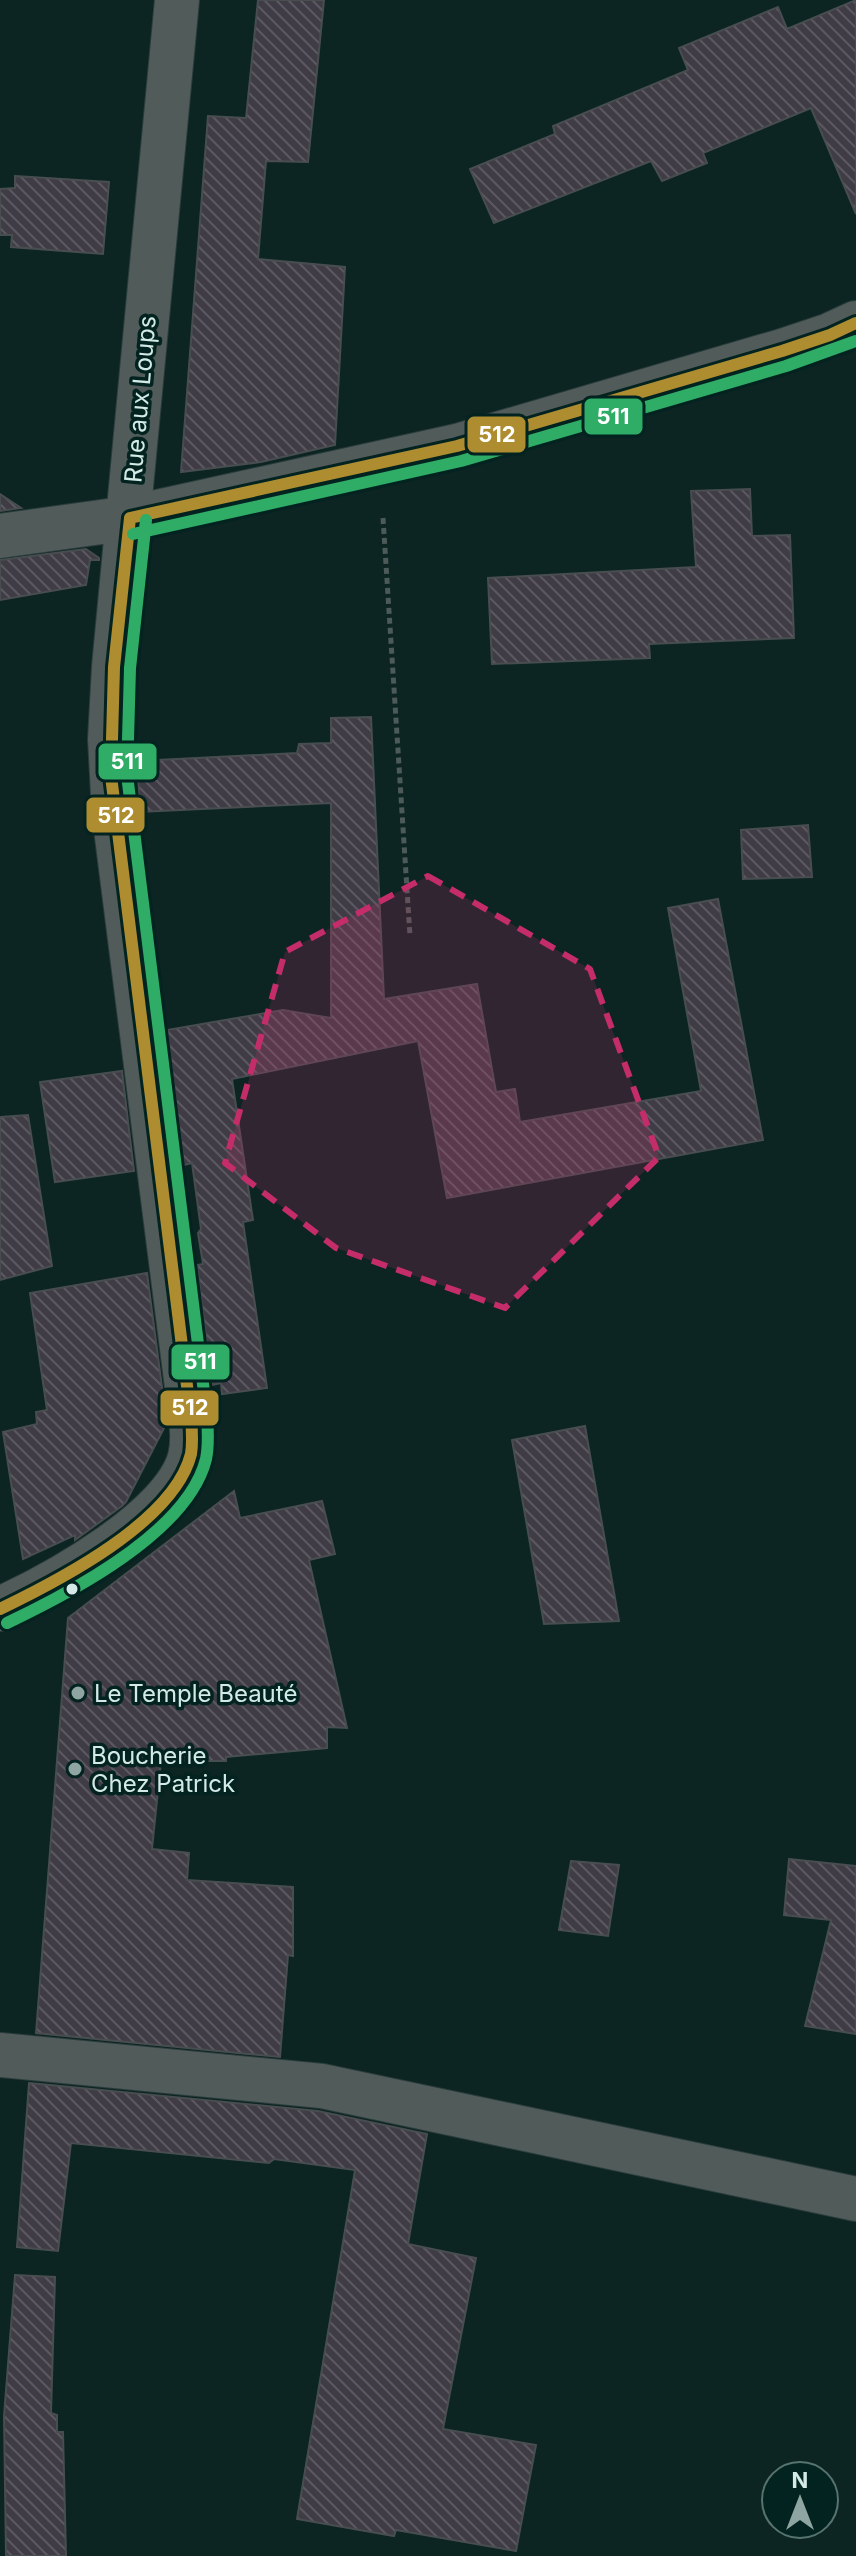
<svg xmlns="http://www.w3.org/2000/svg" width="856" height="2556" font-family="Inter,sans-serif">
<defs>
<pattern id="building-back-hatch" width="6" height="6" patternUnits="userSpaceOnUse" patternTransform="scale(2)"><rect width="6" height="6" fill="#403c46"/><path d="M-1 5l2 2M0 0l6 6M5-1l2 2" fill="none" stroke="#5b5861"/></pattern>
</defs>
<rect width="100%" height="100%" fill="#0c2422"/>
<path fill="url(#building-back-hatch)" stroke="#484d50" stroke-width="2" d="M 258,0 L 324,0 L 308,162 L 266,161 L 258,259 L 345,267 L 335,445 L 261,462 L 181,472 L 208,116 L 246,118 Z
M 856,0 L 856,214 L 811,108 L 703,153 L 707,163 L 662,181 L 651,161 L 494,223 L 470,169 L 555,134 L 553,126 L 688,70 L 679,48 L 778,7 L 787,29 Z
M 15,176 L 109,182 L 103,254 L 11,247 L 12,235 L 0,235 L 0,189 L 15,188 Z
M 750,489 L 752,536 L 790,535 L 794,638 L 649,644 L 650,658 L 492,664 L 488,578 L 696,567 L 691,491 Z
M 0,494 L 21,508 L 0,511 Z
M 86,549 L 99,558 L 99,560 L 90,560 L 86,585 L 0,600 L 0,560 Z
M 371,717 L 384,999 L 477,984 L 496,1092 L 515,1089 L 520,1122 L 701,1091 L 668,908 L 718,899 L 763,1140 L 447,1198 L 418,1041 L 232,1079 L 253,1220 L 243,1222 L 267,1388 L 222,1394 L 221,1383 L 212,1385 L 197,1265 L 203,1264 L 198,1233 L 201,1229 L 192,1163 L 184,1165 L 167,1030 L 283,1010 L 331,1018 L 331,803 L 139,812 L 138,761 L 297,753 L 299,744 L 331,743 L 331,718 Z
M 808,825 L 812,877 L 743,879 L 741,830 Z
M 122,1071 L 134,1171 L 55,1182 L 40,1082 Z
M 28,1115 L 52,1266 L 0,1280 L 0,1117 Z
M 147,1273 L 163,1395 L 158,1396 L 164,1428 L 126,1502 L 122,1506 L 75,1540 L 75,1535 L 23,1559 L 3,1432 L 37,1424 L 36,1412 L 47,1410 L 30,1293 Z
M 585,1426 L 619,1621 L 544,1624 L 512,1440 Z
M 234,1491 L 240,1518 L 322,1501 L 335,1554 L 309,1560 L 347,1728 L 327,1727 L 327,1748 L 226,1757 L 226,1761 L 161,1761 L 152,1849 L 189,1853 L 187,1880 L 293,1887 L 293,1956 L 288,1955 L 280,2057 L 36,2033 L 68,1618 Z
M 789,1859 L 856,1866 L 856,2034 L 805,2026 L 831,1920 L 784,1915 Z
M 571,1861 L 619,1865 L 608,1936 L 559,1930 Z
M 29,2083 L 318,2111 L 427,2134 L 408,2244 L 476,2258 L 443,2429 L 536,2445 L 516,2551 L 396,2530 L 394,2536 L 297,2519 L 355,2170 L 274,2159 L 269,2163 L 71,2143 L 58,2251 L 17,2247 Z
M 15,2275 L 55,2277 L 51,2413 L 57,2415 L 57,2432 L 63,2432 L 66,2556 L 6,2556 L 4,2416 Z"/>
<g fill="none" stroke-linecap="round" stroke-linejoin="round">
<defs>
<path id="minor" d="M 0,536 L 130,518 L 457,446 L 782,351 L 830,335 L 856,323
M 0,1609 C 55,1584 175,1518 190,1457 C 195,1437 190,1414 188,1395 L 114,813 L 110,739 L 114,667 L 177,0
M 0,2055 L 322,2086 L 856,2199"/>
</defs>
<use href="#minor" stroke="#2a3d3c" stroke-width="46"/>
<path stroke="#4c5a58" stroke-width="5" stroke-dasharray="6 4" stroke-linecap="butt" d="M 383,518 L 410,936"/>
<use href="#minor" stroke="#515b5a" stroke-width="44"/>
<defs>
<path id="bus-1" d="M 130,518 L 457,446 L 782,351 L 830,335 L 856,323
M 0,1609 C 58,1581 174,1522 191,1454 C 193,1442 192,1430 191,1418 L 111,776 L 114,667 L 130,518"/>
<path id="bus-2" d="M 133,534 L 461,461 L 786,366 L 856,341
M 7,1623 C 70,1593 188,1532 206,1459 C 209,1445 208,1430 207,1416 L 127,775 L 130,668 L 146,520"/>
</defs>
<use href="#bus-1" stroke="#032320" stroke-width="18"/>
<use href="#bus-2" stroke="#032320" stroke-width="18"/>
<use href="#bus-1" stroke="#ae8d30" stroke-width="12"/>
<use href="#bus-2" stroke="#2fac66" stroke-width="12"/>
</g>
<path fill="#c42d69" fill-opacity="0.2" stroke="#c42d69" stroke-width="6" stroke-dasharray="16 10" stroke-linejoin="round" d="M 428,876 L 590,969 L 659,1157 L 505,1308 L 336,1248 L 225,1163 L 285,952 Z"/>
<circle fill="#d4eae6" stroke="#032320" stroke-width="3" cx="72" cy="1589" r="7"/>
<g fill="#8ea5a1" stroke="#032320" stroke-width="3">
<circle cx="78" cy="1693" r="8"/>
<circle cx="75" cy="1769" r="8"/>
</g>
<g text-anchor="middle" dominant-baseline="central" stroke-width="7" stroke-linejoin="round" paint-order="stroke">
<g font-size="24" fill="#d4eae6" stroke="#032320">
<text transform="translate(140 399) rotate(-85)">Rue aux Loups</text>
</g>
<g font-size="24" fill="#d4eae6" stroke="#032320" text-anchor="start">
<text x="94" y="1693">Le Temple Beauté</text>
<text x="91" y="1755">Boucherie<tspan x="91" dy="28">Chez Patrick</tspan></text>
</g>
</g>
<g stroke="#032320" stroke-width="3">
<rect x="583" y="397" width="61" height="39" rx="8" fill="#2fac66"/>
<rect x="466" y="415" width="61" height="39" rx="8" fill="#ae8d30"/>
<rect x="97" y="742" width="61" height="39" rx="8" fill="#2fac66"/>
<rect x="85" y="796" width="61" height="38" rx="8" fill="#ae8d30"/>
<rect x="170" y="1343" width="61" height="38" rx="8" fill="#2fac66"/>
<rect x="159" y="1389" width="61" height="38" rx="8" fill="#ae8d30"/>
</g>
<g font-size="22" text-anchor="middle" font-weight="bold" fill="#fff">
<text x="613" y="424">511</text>
<text x="497" y="442">512</text>
<text x="127" y="769">511</text>
<text x="116" y="823">512</text>
<text x="200" y="1369">511</text>
<text x="190" y="1415">512</text>
</g>
<g transform="translate(800 2500)"><circle r="38" fill="#032320" stroke="#57736f" stroke-width="2"/>
<path d="M0-6L14 30L0 20L-14 30Z" fill="#8ea5a1"/>
<text y="-12" font-size="22" font-weight="bold" text-anchor="middle" fill="#d4eae6">N</text>
</g>
</svg>
